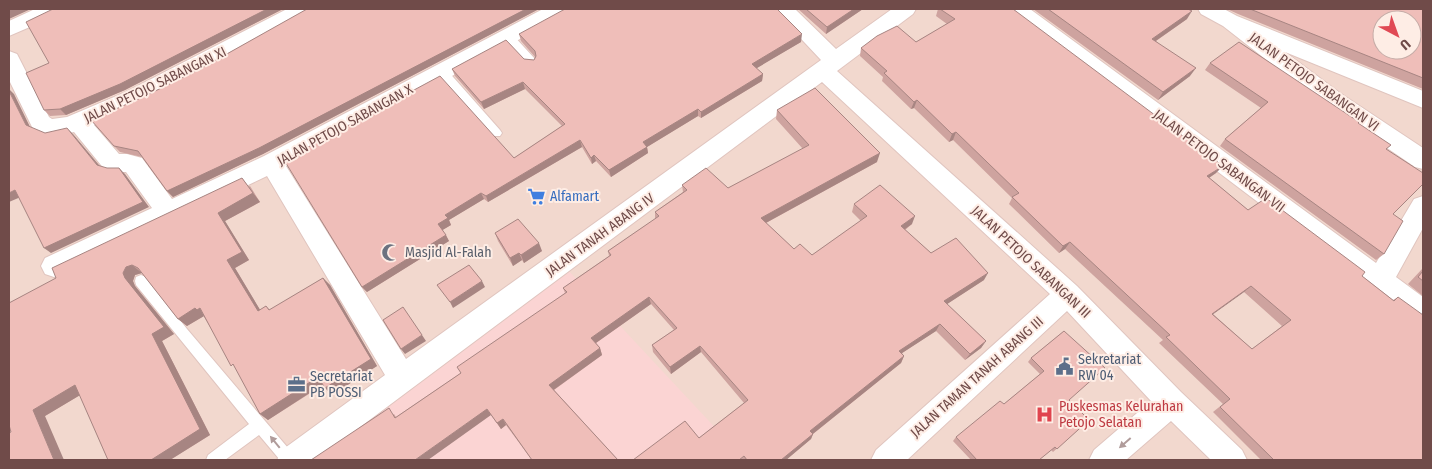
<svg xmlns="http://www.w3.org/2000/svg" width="1432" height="469" font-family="'Fira Sans Condensed',sans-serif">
<rect width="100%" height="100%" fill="#fbe8e0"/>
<path fill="#f2d8ce" d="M 9,9 L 1302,9 L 1382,50 L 1412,50 L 1423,53 L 1423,460 L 693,460 L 566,268 L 289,460 L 9,460 Z"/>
<path fill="#fbd4d3" d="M 566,268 L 722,435 L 693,460 L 289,460 Z"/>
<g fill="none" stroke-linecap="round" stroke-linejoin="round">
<defs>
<path id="service" d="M 508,33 L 512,34 L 535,59 L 536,62 L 535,65 L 527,65 L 504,40 L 503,37 L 504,34 Z
M 442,68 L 446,69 L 500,130 L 502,133 L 500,136 L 492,136 L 438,75 L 437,72 L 438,69 Z
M 141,275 L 146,277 L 187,329 L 294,455 L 296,460 L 280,460 L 259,435 L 225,460 L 206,460 L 208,455 L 249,424 L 136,285 L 135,281 L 136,277 Z"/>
<path id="minor" d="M 35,9 L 63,9 L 60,14 L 9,36 L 9,21 Z
M 287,9 L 313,9 L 310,14 C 240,53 170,96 94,125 L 119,154 L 127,154 L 142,158 L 172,199 L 264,156 L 543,9 L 569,9 L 566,14 L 286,166 L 406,359 L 821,60 L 773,9 L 795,9 L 836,49 L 892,9 L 916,9 L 913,14 L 837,71 L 1077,286 L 1181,392 L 1242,450 L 1247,460 L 1211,460 L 1171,421 L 1126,460 L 1089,460 L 1094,450 L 1151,401 L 1067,311 L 907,460 L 871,460 L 876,450 L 1050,294 L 822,82 L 316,460 L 277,460 L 282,450 L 385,375 L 267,176 L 63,274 L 54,277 L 45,274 L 41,266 L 45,258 L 152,208 L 126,172 L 113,172 L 105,170 L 74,132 L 51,137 L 33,129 L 9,80 L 9,51 L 17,54 L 49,117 L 52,119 L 67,117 L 126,92 Z
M 1006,9 L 1030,9 L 1376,263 L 1414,199 L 1423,196 L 1423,228 L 1396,277 L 1423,297 L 1423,324 L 1414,320 L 1009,14 Z
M 1198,9 L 1224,9 L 1237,16 L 1423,91 L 1423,108 L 1285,52 L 1340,93 L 1423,148 L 1423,169 L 1415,167 L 1324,105 L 1223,26 L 1201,14 Z"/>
</defs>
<use href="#service" stroke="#e0c5bf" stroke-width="2"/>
<use href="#minor" stroke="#e0c5bf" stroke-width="2"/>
<use href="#service" fill="#fff" fill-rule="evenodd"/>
<use href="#minor" fill="#fff" fill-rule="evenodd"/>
</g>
<path fill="#cea39f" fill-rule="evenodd" d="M 53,9 L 283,9 L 125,90 L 66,115 L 50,116 L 44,110 L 49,63 Z
M 308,9 L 539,9 L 263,154 L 173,197 L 167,191 L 142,157 L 120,152 L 114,146 L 145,96 L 200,69 Z
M 798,9 L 863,9 L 826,34 Z
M 938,9 L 1013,9 L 1216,173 L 1209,178 L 1248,210 L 1362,276 L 1393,300 L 1398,297 L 1422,460 L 1261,460 L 1213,412 L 1223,404 L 1159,343 L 1163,340 L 1065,249 L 1059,253 L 1009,204 L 1012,198 L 953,140 L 949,142 L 914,108 L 911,109 L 882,81 L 883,77 L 860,56 L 861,48 L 916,42 L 947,24 L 936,16 ZM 1244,292 L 1282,326 L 1252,349 L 1213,314 Z
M 1033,9 L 1188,9 L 1187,19 L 1156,41 L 1190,76 L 1158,100 Z
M 1227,9 L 1423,9 L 1423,89 L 1238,14 Z
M 519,34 L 801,42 L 756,68 L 763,74 L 762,81 L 701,118 L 698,116 L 647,147 L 648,153 L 611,177 L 596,161 L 592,164 L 582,147 L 488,202 L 484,199 L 449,220 L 451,225 L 442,230 L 449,241 L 367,292 L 362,287 L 514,158 L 562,126 L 525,89 L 484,109 L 455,76 L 452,69 L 524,59 L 534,60 L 535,57 L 521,41 Z
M 1210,63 L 1358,123 L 1386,149 L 1393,214 L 1384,254 L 1376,260 L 1220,146 L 1225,139 L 1261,108 L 1205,70 Z
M 777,110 L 877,162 L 766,223 L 794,249 L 812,255 L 861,221 L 852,212 L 854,204 L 912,224 L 905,230 L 931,253 L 984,280 L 947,304 L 986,341 L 981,348 L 965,360 L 936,331 L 902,353 L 904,356 L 901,363 L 813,434 L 811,439 L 786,460 L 633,460 L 699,438 L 744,403 L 701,352 L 671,374 L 653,352 L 652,345 L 674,330 L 651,304 L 596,343 L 600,348 L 602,355 L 554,390 L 618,460 L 532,460 L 506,425 L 501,429 L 491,415 L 311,460 L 394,414 L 396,417 L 461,373 L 565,293 L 563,288 L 609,256 L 608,251 L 655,219 L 655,212 L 683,192 L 682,185 L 728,188 L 803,149 L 776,119 Z
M 250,186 L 260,202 L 225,221 L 249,260 L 235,268 L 260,310 L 266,306 L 270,310 L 323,278 L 330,285 L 377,366 L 332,395 L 323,385 L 268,420 L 260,414 L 237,371 L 204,317 L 204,316 L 187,326 L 178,319 L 142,273 L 135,275 L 133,281 L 135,286 L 174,334 L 162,341 L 210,435 L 170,460 L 108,460 L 80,395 L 45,416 L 11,432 L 9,303 Z
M 495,233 L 542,251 L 524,263 L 522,260 L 513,266 L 498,241 Z
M 1423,268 L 1423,296 L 1408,284 Z
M 1064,331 L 1069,401 L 1089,420 L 1053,452 L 1051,450 L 1039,460 L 971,460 L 953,441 L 956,437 L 1004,404 L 1040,374 L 1028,362 L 1031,358 Z"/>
<path fill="#a78582" d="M 11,9 L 31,9 L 9,19 L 9,10 Z
M 267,9 L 283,9 L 125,90 L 66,115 L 60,109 Z
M 526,9 L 539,9 L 263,154 L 173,197 L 167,191 Z
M 854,9 L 863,9 L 826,34 L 827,27 Z
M 1192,11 L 1187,19 L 1147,47 L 1152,39 Z
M 802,34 L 801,42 L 752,71 L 752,64 Z
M 1196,68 L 1190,76 L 1158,100 L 1163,92 Z
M 763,74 L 762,81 L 701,118 L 701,112 Z
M 523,82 L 525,89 L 484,109 L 481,102 Z
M 9,89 L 14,94 L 32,131 L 26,125 L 9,91 Z
M 917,100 L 914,108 L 911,109 L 914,102 Z
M 698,109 L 698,116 L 647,147 L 648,153 L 611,177 L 609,170 L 643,142 Z
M 67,128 L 73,134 L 104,171 L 97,165 Z
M 956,132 L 953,140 L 949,142 L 952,134 Z
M 580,140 L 582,147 L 488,202 L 486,196 Z
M 880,153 L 877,162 L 760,226 L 761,218 Z
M 594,155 L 596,161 L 592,164 L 591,158 Z
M 1223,166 L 1216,173 L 1200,184 L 1207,176 Z
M 119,168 L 125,174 L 149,207 L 51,253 L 44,248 Z
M 242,178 L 260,202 L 225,221 L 249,260 L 235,268 L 265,318 L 258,311 L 227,260 L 218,213 Z
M 15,190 L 23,196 L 9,202 L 9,193 Z
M 481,193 L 484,199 L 449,220 L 451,225 L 441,231 L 438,224 L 445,215 Z
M 915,216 L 912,224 L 898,234 L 901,226 Z
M 446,235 L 449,241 L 367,292 L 362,287 Z
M 1070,242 L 1065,249 L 1059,253 L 1063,246 Z
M 539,243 L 542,251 L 524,263 L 521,255 Z
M 519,253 L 522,260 L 513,266 L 510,258 Z
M 132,265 L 142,273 L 135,275 L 133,281 L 135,286 L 174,334 L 162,341 L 210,435 L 170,460 L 151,460 L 123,273 L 126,267 Z
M 988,273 L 984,280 L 941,308 L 944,301 Z
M 323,278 L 330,285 L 377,366 L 332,395 L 325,388 Z
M 482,281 L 485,287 L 453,308 L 450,302 Z
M 1251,286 L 1244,292 L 1205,320 L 1212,314 Z
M 649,297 L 651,304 L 593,345 L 591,338 Z
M 195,308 L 200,308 L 205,318 L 204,316 L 187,326 L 178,319 Z
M 940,324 L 936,331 L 896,357 L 899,351 Z
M 422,335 L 426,341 L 405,354 L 401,349 Z
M 986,341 L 981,348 L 965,360 L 970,354 Z
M 700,346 L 701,352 L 671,374 L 670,367 Z
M 600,348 L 602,355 L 552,391 L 549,385 Z
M 904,356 L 901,363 L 809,437 L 810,431 Z
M 318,377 L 325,383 L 268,420 L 260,414 Z
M 75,385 L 87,391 L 45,416 L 64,460 L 54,460 L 33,410 Z
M 487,409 L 491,415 L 428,460 L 415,460 Z
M 503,419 L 506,425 L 501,429 L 497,423 Z
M 813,434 L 811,439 L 786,460 L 781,460 Z"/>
<path fill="#efbeb9" stroke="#a78582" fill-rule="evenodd" d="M 53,9 L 267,9 L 120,84 L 60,109 L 44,110 L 26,73 L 49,63 L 26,22 Z
M 307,9 L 526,9 L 259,148 L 167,191 L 138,151 L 114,146 L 91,120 L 145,96 L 200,69 Z
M 565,9 L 777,9 L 802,34 L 752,64 L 763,74 L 701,112 L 698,109 L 643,142 L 647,147 L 609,170 L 594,155 L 591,158 L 580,140 L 486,196 L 481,193 L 445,215 L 448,218 L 438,224 L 446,235 L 362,287 L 284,160 L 440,76 L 514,158 L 565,124 L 523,82 L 481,102 L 452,69 L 506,40 L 524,59 L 534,60 L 536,56 L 535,51 L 519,34 Z
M 806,9 L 854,9 L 827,27 Z
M 940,9 L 1013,9 L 1223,166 L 1207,176 L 1248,210 L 1266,198 L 1365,272 L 1362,276 L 1394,301 L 1398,297 L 1423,315 L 1423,459 L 1422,460 L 1274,460 L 1220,407 L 1230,399 L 1166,337 L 1170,335 L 1070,242 L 1063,246 L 1012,197 L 1019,193 L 956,132 L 952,134 L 917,100 L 914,102 L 884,73 L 887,71 L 861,48 L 877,36 L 897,26 L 916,42 L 955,19 ZM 1251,286 L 1291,320 L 1252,349 L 1212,314 Z
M 1048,9 L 1188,9 L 1192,11 L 1152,39 L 1196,68 L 1163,92 Z
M 1250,9 L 1423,9 L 1423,78 ZM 1382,20 L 1412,20 L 1412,50 L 1382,50 Z
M 1239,42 L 1359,122 L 1358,123 L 1391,145 L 1386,149 L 1423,173 L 1423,184 L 1393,214 L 1403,221 L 1384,254 L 1225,139 L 1268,102 L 1210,63 Z
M 815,88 L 880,153 L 761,218 L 794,249 L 800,244 L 812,255 L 867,216 L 854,204 L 880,185 L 915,216 L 901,226 L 931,253 L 956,238 L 988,273 L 944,301 L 986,341 L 970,354 L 940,324 L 899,351 L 904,356 L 810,431 L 813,434 L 781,460 L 747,460 L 744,456 L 739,460 L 633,460 L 685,421 L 699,438 L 748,400 L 700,346 L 670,367 L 652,345 L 677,328 L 649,297 L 591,338 L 600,348 L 549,385 L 618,460 L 532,460 L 503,419 L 497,423 L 487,409 L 415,460 L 311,460 L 389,408 L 395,418 L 461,373 L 457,367 L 567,292 L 563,288 L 611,255 L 608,251 L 659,216 L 655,212 L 687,190 L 682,185 L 706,168 L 728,188 L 809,145 L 777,110 Z
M 9,91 L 26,125 L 45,133 L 67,128 L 97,165 L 107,168 L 119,168 L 143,202 L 44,248 L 15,190 L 9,193 Z
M 242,178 L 253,193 L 218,213 L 242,252 L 227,260 L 258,311 L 266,306 L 269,310 L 323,278 L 371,359 L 325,388 L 318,377 L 260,414 L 233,364 L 231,366 L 200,308 L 197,310 L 195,308 L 178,319 L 138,268 L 132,265 L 126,267 L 123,273 L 125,278 L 164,327 L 152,334 L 200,429 L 151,460 L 108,460 L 75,385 L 33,410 L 54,460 L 9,460 L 9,433 L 11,432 L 9,425 L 9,303 L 56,278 L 52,268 Z
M 518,219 L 539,243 L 521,255 L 519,253 L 510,258 L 495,233 Z
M 469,265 L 482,281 L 450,302 L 437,285 Z
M 1423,271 L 1423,281 L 1418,277 Z
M 403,307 L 422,335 L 401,349 L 383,320 Z
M 1064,331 L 1105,368 L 1069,400 L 1089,420 L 1057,449 L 1055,447 L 1039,460 L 977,460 L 956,437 L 1000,401 L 1004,404 L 1044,371 L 1031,358 Z"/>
<defs><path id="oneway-solid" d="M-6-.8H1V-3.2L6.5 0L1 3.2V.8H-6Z" transform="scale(1.25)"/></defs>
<g fill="#b09c9b">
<use href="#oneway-solid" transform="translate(275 442) rotate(-129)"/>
<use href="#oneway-solid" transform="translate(1125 443) rotate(139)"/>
</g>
<defs>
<symbol id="supermarket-bare" viewBox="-9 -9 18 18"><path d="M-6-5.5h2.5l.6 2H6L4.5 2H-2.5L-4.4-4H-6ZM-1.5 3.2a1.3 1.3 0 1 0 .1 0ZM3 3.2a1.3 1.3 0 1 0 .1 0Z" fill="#3f7fe0" stroke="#feede5" stroke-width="2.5" paint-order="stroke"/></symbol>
<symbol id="mosque-bare" viewBox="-9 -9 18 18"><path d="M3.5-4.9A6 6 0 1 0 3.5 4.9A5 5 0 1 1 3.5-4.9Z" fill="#6b7280" stroke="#feede5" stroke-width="2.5" paint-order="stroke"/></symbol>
<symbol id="civic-bare" viewBox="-9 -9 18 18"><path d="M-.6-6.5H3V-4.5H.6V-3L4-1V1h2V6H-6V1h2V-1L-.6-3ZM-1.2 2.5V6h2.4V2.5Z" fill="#5c6f8a" stroke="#feede5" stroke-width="2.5" paint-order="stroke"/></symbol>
<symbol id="office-bare" viewBox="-9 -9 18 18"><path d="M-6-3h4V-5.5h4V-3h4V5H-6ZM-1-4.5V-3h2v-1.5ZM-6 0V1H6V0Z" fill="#5c6f8a" stroke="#feede5" stroke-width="2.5" paint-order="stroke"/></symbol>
<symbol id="hospital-bare" viewBox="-9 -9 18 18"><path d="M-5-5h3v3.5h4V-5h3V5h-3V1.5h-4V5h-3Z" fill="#e0444e" stroke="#feede5" stroke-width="2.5" paint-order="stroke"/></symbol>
</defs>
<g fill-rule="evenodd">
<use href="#supermarket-bare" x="524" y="184" width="25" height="25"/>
<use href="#mosque-bare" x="378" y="240" width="25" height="25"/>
<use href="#civic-bare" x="1052" y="354" width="25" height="25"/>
<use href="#office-bare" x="284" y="372" width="25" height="25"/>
<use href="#hospital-bare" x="1032" y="402" width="25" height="25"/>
</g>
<g text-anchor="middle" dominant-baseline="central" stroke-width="4" stroke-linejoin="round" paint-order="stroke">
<g font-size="14" fill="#704b49" stroke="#feede5">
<text transform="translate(1314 82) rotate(36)">JALAN PETOJO SABANGAN VI</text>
<text transform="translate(155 85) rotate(-26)">JALAN PETOJO SABANGAN XI</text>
<text transform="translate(345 125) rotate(-29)">JALAN PETOJO SABANGAN X</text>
<text transform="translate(1219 161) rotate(37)">JALAN PETOJO SABANGAN VII</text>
<text transform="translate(600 235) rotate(-36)">JALAN TANAH ABANG IV</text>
<text transform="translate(1031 262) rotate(43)">JALAN PETOJO SABANGAN III</text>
<text transform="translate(977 377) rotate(-42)">JALAN TAMAN TANAH ABANG III</text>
</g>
<g font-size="14" fill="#366cbe" stroke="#feede5" text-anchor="start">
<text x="550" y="196">Alfamart</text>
</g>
<g font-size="14" fill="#5b616d" stroke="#feede5" text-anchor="start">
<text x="405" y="252">Masjid Al-Falah</text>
</g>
<g font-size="14" fill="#4e5e75" stroke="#feede5" text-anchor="start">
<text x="1078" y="359">Sekretariat<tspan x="1078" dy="16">RW 04</tspan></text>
<text x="310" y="376">Secretariat<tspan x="310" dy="16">PB POSSI</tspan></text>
</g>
<g font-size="14" fill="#be3a42" stroke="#feede5" text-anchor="start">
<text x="1059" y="406">Puskesmas Kelurahan<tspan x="1059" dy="16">Petojo Selatan</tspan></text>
</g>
</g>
<rect width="1432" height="469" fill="none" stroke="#704b49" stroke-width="20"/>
<g transform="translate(1397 35) rotate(139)"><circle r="24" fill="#feede5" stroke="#c5aca7"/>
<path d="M0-4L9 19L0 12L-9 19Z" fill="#e04954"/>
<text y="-8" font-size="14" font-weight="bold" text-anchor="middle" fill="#704b49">U</text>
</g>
</svg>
